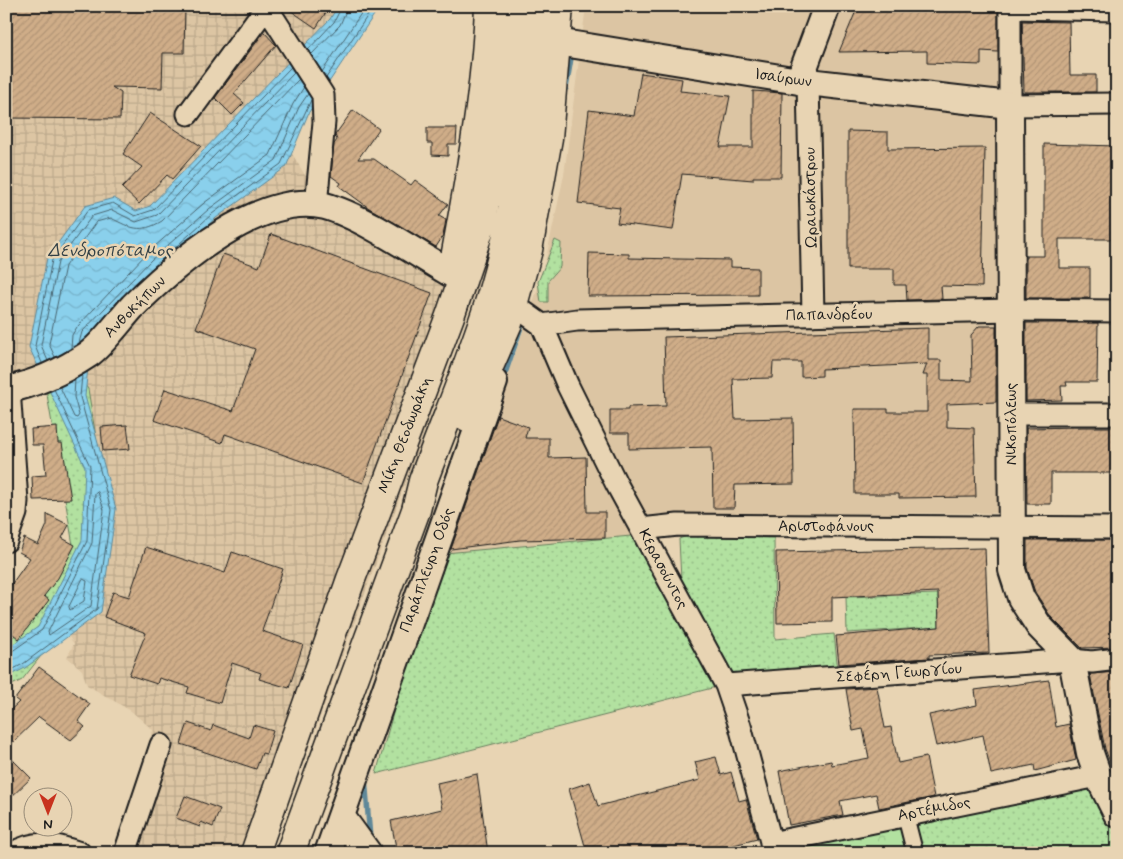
<svg xmlns="http://www.w3.org/2000/svg" width="1123" height="859" font-family="Mynerve,sans-serif">
<defs>
<pattern id="industrial-grid" width="8" height="8" patternUnits="userSpaceOnUse" patternTransform="scale(1.25)"><rect width="8" height="8" fill="#dcc5a3"/><path d="M0 4h8M4 0v8" fill="none" stroke="#bca98c"/></pattern>
<pattern id="grass-dots" width="8" height="8" patternUnits="userSpaceOnUse" patternTransform="scale(1.25)"><rect width="8" height="8" fill="#b2e1a0"/><path d="M2 2h.1M6 6h.1" fill="none" stroke="#98c089" stroke-width="1.8" stroke-linecap="round"/></pattern>
<pattern id="forest-crowns" width="20" height="18" patternUnits="userSpaceOnUse" patternTransform="scale(1.25)"><rect width="20" height="18" fill="#b2e1a0"/><path d="M2 6a3 3 0 1 1 6 0M12 15a3 3 0 1 1 6 0" fill="none" stroke="#98c089"/></pattern>
<pattern id="water-waves" width="16" height="10" patternUnits="userSpaceOnUse" patternTransform="scale(1.25)"><rect width="16" height="10" fill="#8ad0ec"/><path d="M0 5q4-4 8 0t8 0" fill="none" stroke="#76b2ca"/></pattern>
<pattern id="building-hatch" width="6" height="6" patternUnits="userSpaceOnUse" patternTransform="scale(1.25)"><rect width="6" height="6" fill="#cfad88"/><path d="M-1 1l2-2M0 6l6-6M5 7l2-2" fill="none" stroke="#b19475"/></pattern>
</defs>
<rect width="100%" height="100%" fill="#e8d4b3"/>
<filter id="ink" filterUnits="userSpaceOnUse"><feTurbulence type="fractalNoise" baseFrequency=".02" numOctaves="2"/><feDisplacementMap in="SourceGraphic" scale="10" xChannelSelector="R" yChannelSelector="G"/><feConvolveMatrix kernelMatrix="1 2 1 2 8 2 1 2 1" color-interpolation-filters="sRGB"/></filter>
<g filter="url(#ink)">
<path fill="#dcc5a3" d="M 586,6 L 1001,6 L 1002,513 L 619,515 L 631,536 L 445,553 L 542,277 L 564,175 Z"/>
<path fill="url(#industrial-grid)" d="M 6,6 L 346,6 L 268,114 L 314,190 L 478,284 L 270,853 L 116,853 L 153,730 L 131,711 L 87,685 L 82,670 L 67,657 L 74,644 L 52,614 L 89,550 L 62,391 L 6,388 Z"/>
<path fill="url(#grass-dots)" stroke="#677e5e" d="M 555,240 L 561,243 L 560,267 L 548,281 L 548,302 L 541,302 L 538,282 Z
M 77,374 L 88,389 L 111,529 L 85,600 L 22,680 L 6,688 L 6,641 L 22,631 L 73,545 L 45,383 Z
M 631,536 L 679,614 L 716,687 L 376,774 L 394,710 L 445,553 Z
M 687,536 L 774,538 L 775,639 L 834,634 L 838,672 L 733,680 L 681,580 L 679,539 Z
M 938,594 L 939,627 L 847,633 L 846,597 Z
M 1093,784 L 1117,832 L 1117,853 L 922,853 L 915,826 L 928,823 L 927,818 Z"/>
<path fill="url(#forest-crowns)" stroke="#677e5e" d="M 898,822 L 908,853 L 788,853 L 787,847 Z"/>
<path fill="url(#water-waves)" stroke="#5e8899" d="M 338,6 L 380,6 L 309,112 L 286,167 L 216,218 L 158,269 L 91,339 L 85,396 L 116,509 L 101,612 L 25,668 L 6,678 L 6,649 L 38,627 L 82,540 L 85,467 L 29,347 L 47,258 L 85,206 L 114,198 L 136,211 L 150,206 L 330,19 Z"/>
<g fill="none" stroke-linecap="round" stroke-linejoin="round">
<path stroke="#48646f" stroke-width="1" d="M 308,50 L 334,22 L 342,6
M 311,55 L 340,25 L 348,6
M 322,72 L 366,6
M 326,78 L 374,6
M 146,274 L 212,214 L 281,164 L 311,100
M 79,343 L 82,332 L 151,260 L 209,209 L 276,160 L 299,107 L 308,94
M 71,348 L 72,335 L 77,327 L 146,254 L 204,203 L 270,155 L 293,104 L 304,87
M 55,357 L 49,344 L 65,266 L 96,222 L 111,218 C 131,228 140,234 162,221 L 299,79
M 48,361 L 41,345 L 58,262 L 92,216 L 112,210 L 136,222 L 157,215 L 294,73
M 42,363 L 35,346 L 52,260 L 88,210 L 113,203 L 135,216 L 153,210 L 291,67
M 60,387 L 74,417 L 77,418 L 79,415 L 74,397 L 75,379
M 98,492 L 104,510 L 91,606 L 49,635 L 48,632 L 92,543 L 95,494 Z
M 83,579 L 87,581 L 84,601 L 70,610 L 69,607 Z
M 6,653 L 11,652 L 42,630 L 87,541 L 90,466 L 54,389
M 6,673 L 23,664 L 97,609 L 111,510 L 80,397 L 82,375"/>
<path stroke="#5e8899" stroke-width="5.5" d="M 566,88 L 572,52
M 502,382 L 521,327
M 365,778 L 370,838"/>
</g>
<path fill="url(#building-hatch)" stroke="#1c1c1c" d="M 6,6 L 185,6 L 184,53 L 163,53 L 162,88 L 112,87 L 121,93 L 120,119 L 6,118 Z
M 284,6 L 330,6 L 316,28 Z
M 858,6 L 998,6 L 998,52 L 981,51 L 981,65 L 927,63 L 927,51 L 839,52 Z
M 1022,21 L 1069,22 L 1070,75 L 1096,75 L 1096,92 L 1024,92 Z
M 264,32 L 276,45 L 234,94 L 244,103 L 232,115 L 215,98 Z
M 641,73 L 682,79 L 680,91 L 730,96 L 720,147 L 753,147 L 753,91 L 782,93 L 781,177 L 753,177 L 753,180 L 682,174 L 673,230 L 617,223 L 620,208 L 578,203 L 589,110 L 634,116 Z
M 353,110 L 379,129 L 358,159 L 374,159 L 411,185 L 415,180 L 448,204 L 439,216 L 446,220 L 443,236 L 436,247 L 369,208 L 339,186 L 341,183 L 331,176 L 334,144 L 337,140 L 335,135 Z
M 150,113 L 201,146 L 172,179 L 167,175 L 139,204 L 122,188 L 142,167 L 123,154 Z
M 427,128 L 457,128 L 456,144 L 448,144 L 448,156 L 432,155 L 432,143 L 427,143 Z
M 848,131 L 888,132 L 888,149 L 985,148 L 982,287 L 941,286 L 942,299 L 907,300 L 906,285 L 894,285 L 894,269 L 848,269 Z
M 1044,144 L 1117,146 L 1117,239 L 1059,239 L 1059,268 L 1090,268 L 1090,298 L 1026,298 L 1026,256 L 1044,256 Z
M 271,234 L 432,293 L 363,483 L 225,434 L 222,443 L 154,420 L 165,389 L 233,411 L 255,349 L 196,328 L 223,254 L 259,267 Z
M 589,253 L 629,254 L 629,258 L 730,260 L 730,267 L 758,268 L 758,295 L 588,296 Z
M 1026,323 L 1098,323 L 1097,382 L 1066,382 L 1067,386 L 1061,386 L 1062,400 L 1026,401 Z
M 979,326 L 996,326 L 996,402 L 947,404 L 947,427 L 974,428 L 976,497 L 899,498 L 899,494 L 855,494 L 854,409 L 888,409 L 888,412 L 927,412 L 927,375 L 923,375 L 927,364 L 822,369 L 822,376 L 801,377 L 801,362 L 773,362 L 772,378 L 733,379 L 735,419 L 793,418 L 794,484 L 735,485 L 734,508 L 713,508 L 712,447 L 629,449 L 629,433 L 610,433 L 610,410 L 628,410 L 628,407 L 666,406 L 664,337 L 928,328 L 928,360 L 941,360 L 941,380 L 972,381 L 971,335 Z
M 498,416 L 528,427 L 525,438 L 549,438 L 549,458 L 586,457 L 587,512 L 605,512 L 605,538 L 520,540 L 451,549 Z
M 127,425 L 130,449 L 103,451 L 101,427 Z
M 57,427 L 58,443 L 62,443 L 71,499 L 33,500 L 32,476 L 46,475 L 43,445 L 32,445 L 31,429 Z
M 1081,427 L 1117,427 L 1117,469 L 1115,469 L 1115,473 L 1051,473 L 1051,504 L 1027,504 L 1026,428 Z
M 47,514 L 69,525 L 62,538 L 75,545 L 58,578 L 44,596 L 49,600 L 19,639 L 6,628 L 6,592 L 30,558 L 19,552 L 24,538 L 38,545 L 47,525 Z
M 1027,540 L 1117,540 L 1117,647 L 1082,648 L 1051,617 L 1035,592 L 1027,568 Z
M 146,547 L 225,573 L 232,552 L 283,569 L 262,631 L 303,645 L 289,688 L 259,679 L 261,673 L 232,663 L 220,703 L 187,693 L 189,687 L 159,678 L 157,684 L 129,675 L 146,633 L 104,617 L 113,592 L 129,597 Z
M 985,548 L 989,653 L 929,655 L 929,658 L 839,664 L 836,636 L 939,627 L 938,592 L 832,597 L 832,622 L 777,623 L 776,552 Z
M 39,667 L 90,704 L 78,721 L 85,727 L 71,740 L 39,717 L 6,749 L 6,714 L 19,702 L 15,699 Z
M 1117,672 L 1117,780 L 1105,749 L 1090,674 Z
M 1049,680 L 1056,727 L 1069,724 L 1076,760 L 1035,771 L 1034,765 L 991,774 L 983,735 L 936,746 L 929,715 L 977,705 L 975,690 Z
M 877,687 L 885,728 L 891,727 L 898,763 L 926,757 L 934,797 L 879,808 L 876,794 L 840,801 L 843,815 L 789,825 L 779,771 L 831,761 L 832,765 L 869,758 L 863,729 L 853,731 L 846,689 Z
M 188,723 L 211,731 L 213,725 L 249,738 L 253,725 L 273,731 L 266,754 L 262,753 L 256,769 L 181,744 Z
M 6,753 L 31,778 L 6,802 Z
M 716,757 L 721,775 L 731,772 L 739,801 L 746,799 L 757,839 L 703,853 L 587,853 L 569,789 L 590,782 L 598,806 L 700,780 L 695,762 Z
M 477,774 L 488,853 L 397,853 L 391,821 L 442,809 L 437,783 Z
M 185,796 L 220,809 L 213,827 L 201,822 L 200,827 L 176,818 Z"/>
<g fill="none" stroke-linecap="round" stroke-linejoin="round">
<defs>
<path id="pedestrian" d="M 905,814 L 915,853"/>
<path id="minor" d="M 1010,6 L 1010,105 L 1117,104
M 267,8 L 323,95 L 324,122 L 316,205
M 1010,8 L 1117,10
M 808,82 L 813,315
M 188,114 L 267,6
M 514,305 L 542,325 L 568,386 L 616,483 L 726,685 L 740,726 L 774,853
M 542,325 L 577,320 L 1011,310 L 1117,311
M 1011,414 L 1117,414
M 641,529 L 678,525 L 1117,528
M 6,541 L 16,513 L 17,501 L 9,389
M 726,685 L 1072,660 L 1092,662 L 1117,659
M 771,843 L 1098,776
M 14,853 C 36,838 57,845 80,853
M 125,853 L 161,745"/>
<path id="tertiary" d="M 557,42 L 799,81 L 1010,105 L 1012,570 L 1021,598 L 1039,626 L 1072,660 L 1090,753 L 1098,776 L 1117,814
M 799,81 L 827,6
M 6,390 C 35,384 65,370 89,354 C 102,345 121,319 133,306 C 175,264 261,190 325,206 C 362,216 417,254 452,274
M 341,816 L 368,853
M 328,853 L 494,382"/>
<path id="trunk" d="M 455,258 C 470,175 486,91 489,6
M 467,417 L 508,323 L 528,250 L 548,138 L 559,6
M 255,853 L 351,579 L 450,316 L 480,228 L 503,115 L 514,6
M 290,853 L 416,510 L 423,481 C 446,418 474,355 493,290 C 520,198 530,101 536,6"/>
</defs>
<use href="#pedestrian" stroke="#1c1c1c" stroke-width="19"/>
<use href="#minor" stroke="#1c1c1c" stroke-width="25"/>
<use href="#tertiary" stroke="#1c1c1c" stroke-width="30"/>
<use href="#trunk" stroke="#1c1c1c" stroke-width="31"/>
<use href="#pedestrian" stroke="#e8d4b3" stroke-width="15"/>
<use href="#minor" stroke="#e8d4b3" stroke-width="21"/>
<use href="#tertiary" stroke="#e8d4b3" stroke-width="26"/>
<use href="#trunk" stroke="#e8d4b3" stroke-width="28"/>
</g>
</g>
<g text-anchor="middle" dominant-baseline="central" stroke-width="5" stroke-linejoin="round" paint-order="stroke">
<g font-size="16" fill="#1c1c1c" stroke="#e8d4b3">
<text transform="translate(783 78) rotate(8)">Ισαύρων</text>
<text transform="translate(811 198) rotate(-91)">Ωραιοκάστρου</text>
<text transform="translate(135 307) rotate(-45)">Ανθοκήπων</text>
<text transform="translate(829 315) rotate(-1)">Παπανδρέου</text>
<text transform="translate(1011 424) rotate(-90)">Νικοπόλεως</text>
<text transform="translate(405 435) rotate(-69)">Μίκη Θεοδωράκη</text>
<text x="826" y="526">Αριστοφάνoυς</text>
<text transform="translate(663 569) rotate(62)">Κερασούντος</text>
<text transform="translate(427 570) rotate(-70)">Παράπλευρη Οδός</text>
<text transform="translate(899 673) rotate(-4)">Σεφέρη Γεωργίου</text>
<text transform="translate(934 809) rotate(-11)">Αρτέμιδος</text>
</g>
<g font-size="18" font-style="italic" fill="#324046" stroke="#e8d4b3">
<text x="110" y="251">Δενδροπόταμος</text>
</g>
</g>
<rect width="1123" height="859" fill="none" stroke="#e8d4b3" stroke-width="25"/>
<rect x="12" y="12" width="1098" height="834" fill="none" stroke="#1c1c1c" stroke-width="2" filter="url(#ink)"/>
<g transform="translate(48 812) rotate(180)"><circle r="24" fill="#e8d4b3" stroke="#968a77"/>
<path d="M0-4L9 19L0 12L-9 19Z" fill="#c8321e"/>
<text y="-8" font-size="14" font-weight="bold" text-anchor="middle" fill="#1c1c1c">N</text>
</g>
</svg>
